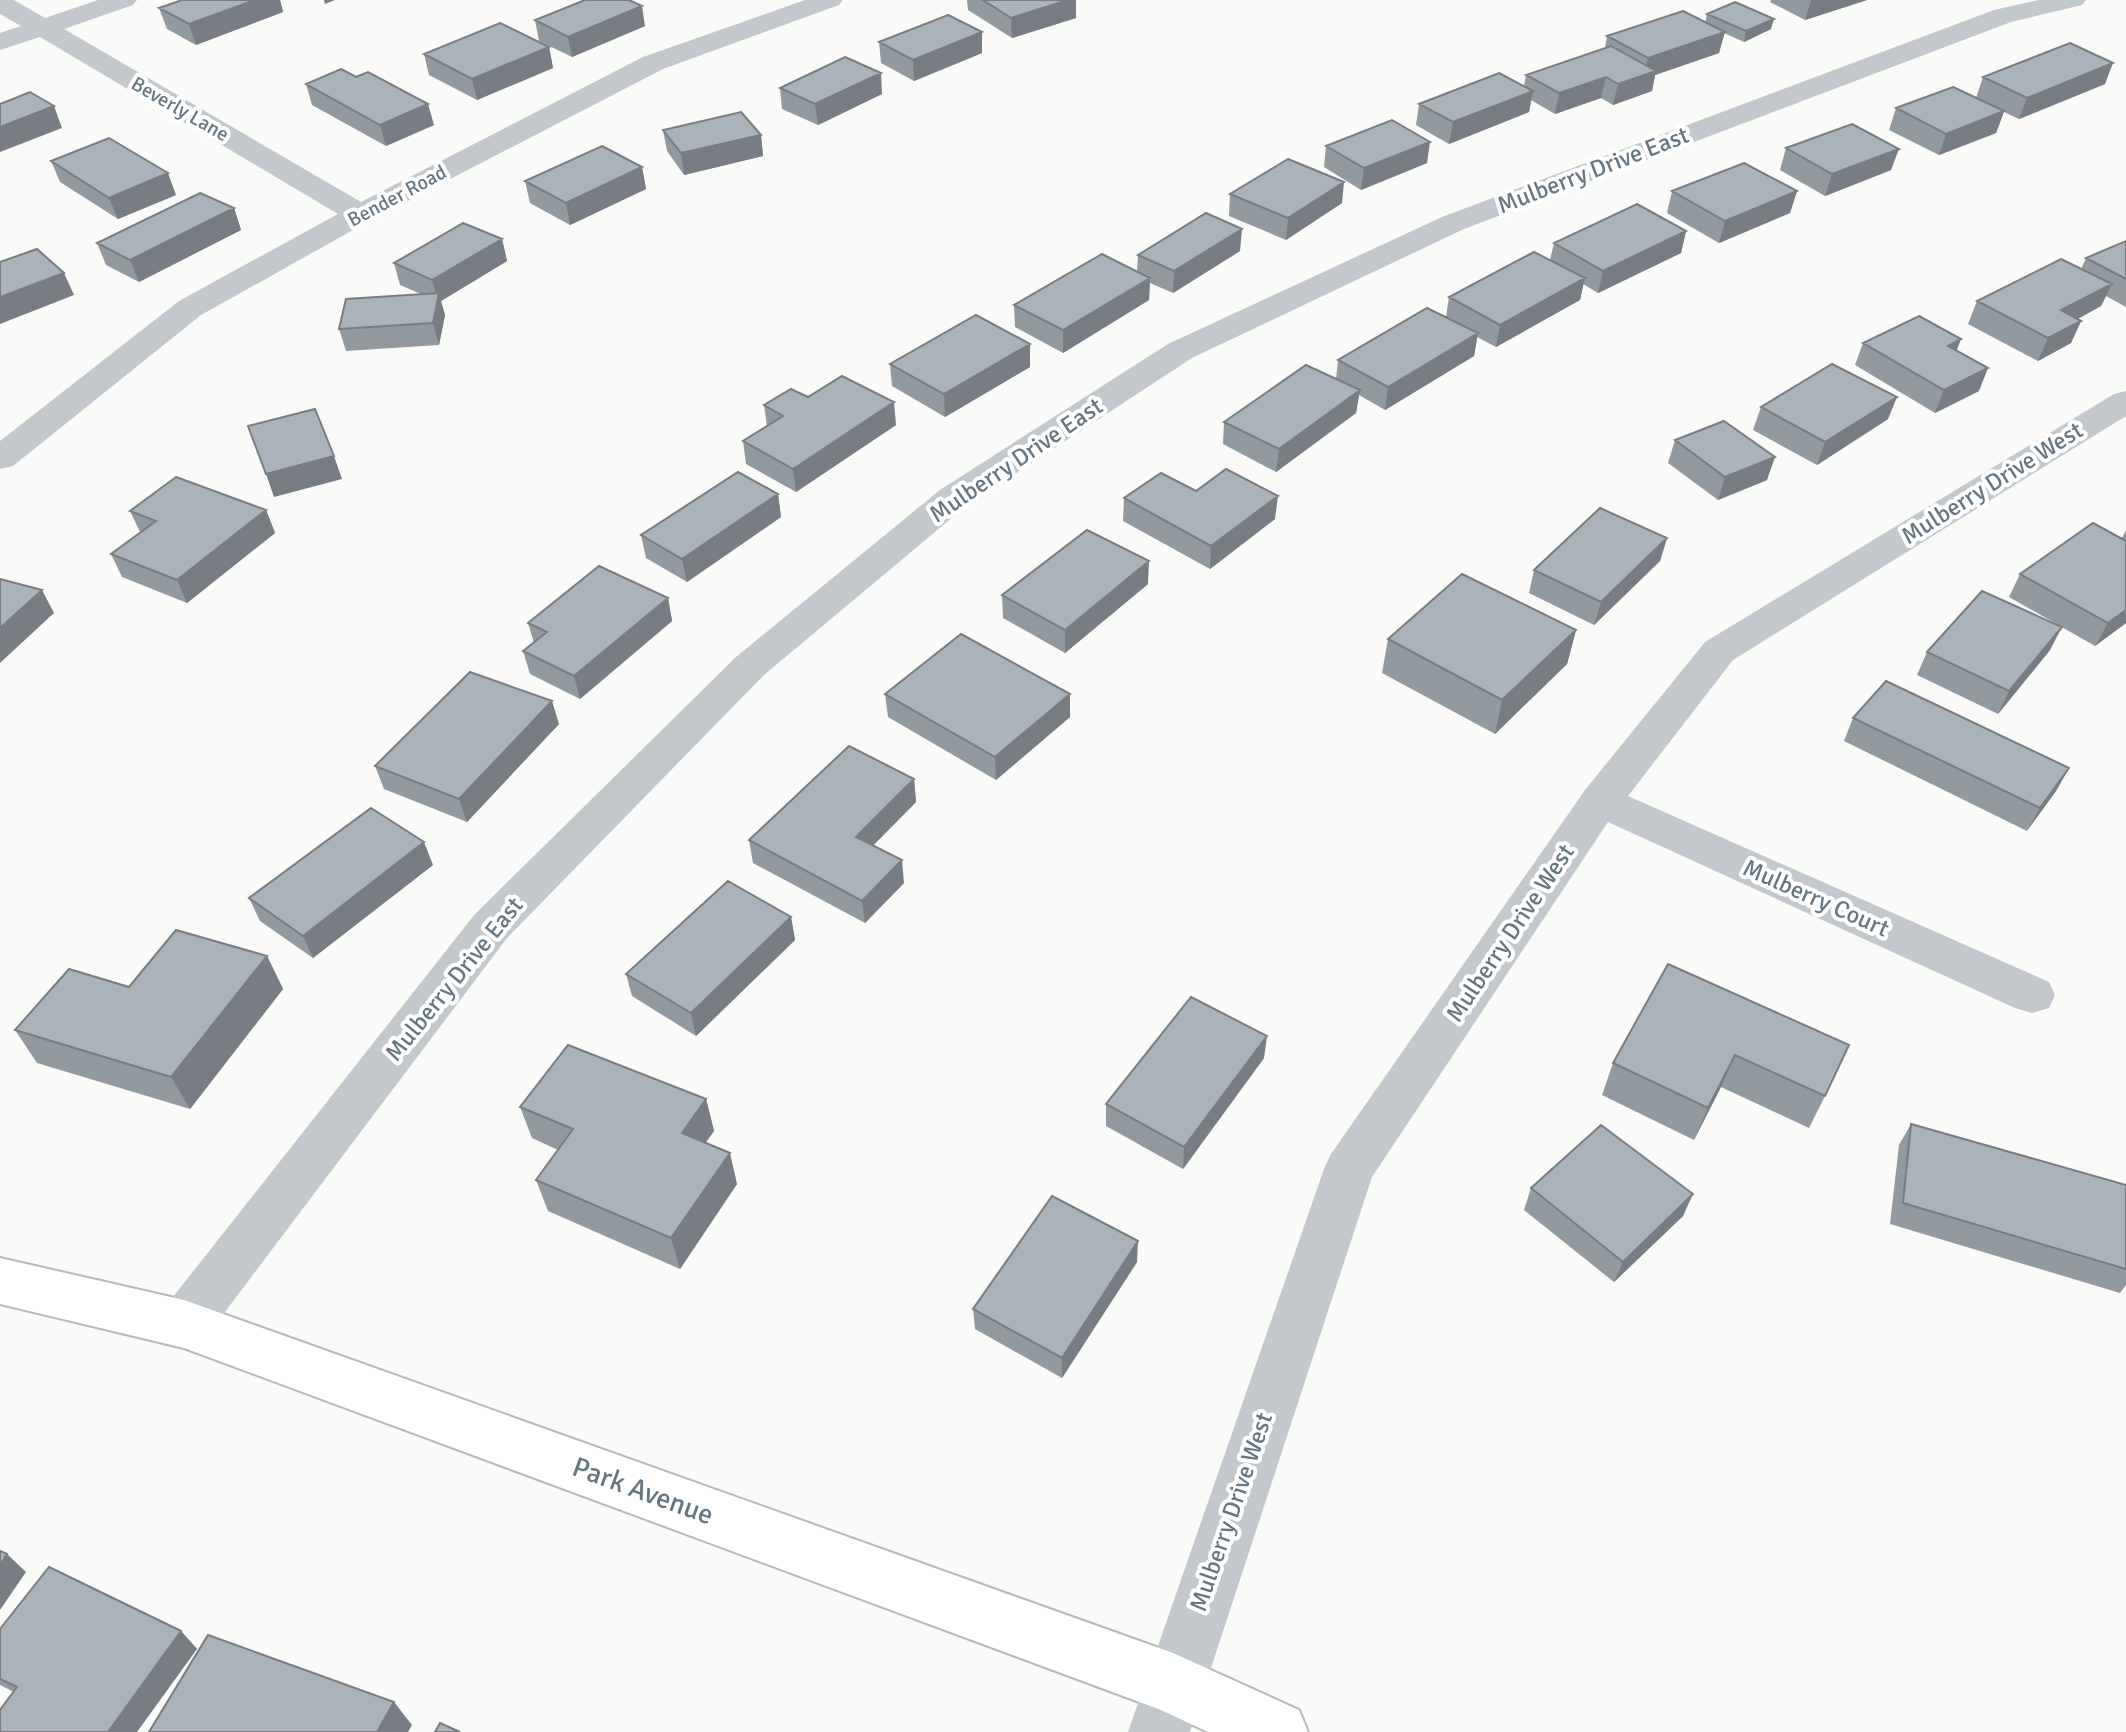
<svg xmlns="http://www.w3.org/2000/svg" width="2126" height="1732" font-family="Signika,sans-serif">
<rect width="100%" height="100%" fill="#fafaf8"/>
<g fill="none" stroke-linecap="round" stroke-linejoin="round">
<defs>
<path id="secondary" d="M 0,1258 L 184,1300 L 1173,1653 L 1299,1710 L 1308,1732 L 1208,1732 L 1161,1710 L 184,1348 L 0,1304 Z"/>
</defs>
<use href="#secondary" stroke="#b3babf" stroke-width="4"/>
<path fill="#c3c8cc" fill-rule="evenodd" d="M 0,0 L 14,0 L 45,18 L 98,0 L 137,0 L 133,5 L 64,29 L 361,202 L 643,57 L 805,0 L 843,0 L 839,5 L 663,69 L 371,220 L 201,315 L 13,466 L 0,469 L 0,441 L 179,301 L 338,214 L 40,37 L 0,50 L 0,33 L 21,26 L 0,14 Z
M 2039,0 L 2086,0 L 2082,5 L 2011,22 L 1464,229 L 1192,358 L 966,506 L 764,675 L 507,938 L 203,1341 L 184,1348 L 165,1341 L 157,1324 L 165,1307 L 475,914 L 736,657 L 940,490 L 1168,344 L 1442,217 L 1994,10 Z
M 2126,391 L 2126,416 L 1733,660 L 1628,796 L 2049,982 L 2055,995 L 2049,1008 L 2032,1013 L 2015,1008 L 1608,822 L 1372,1177 L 1190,1732 L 1128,1732 L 1324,1169 L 1331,1154 L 1585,790 L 1705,642 L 2114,394 Z"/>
<use href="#secondary" fill="#fff" fill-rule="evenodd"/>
</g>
<path fill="#929a9f" d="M 182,0 L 280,0 L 283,12 L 196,45 L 167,29 L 159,8 Z
M 967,0 L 1076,0 L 1076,18 L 1012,38 L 968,10 Z
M 1771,0 L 1867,0 L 1805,20 L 1770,2 Z
M 1707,14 L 1771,29 L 1744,42 L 1724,33 L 1719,53 L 1655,75 L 1652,91 L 1613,105 L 1601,98 L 1555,114 L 1531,100 L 1529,112 L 1449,144 L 1416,125 L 1419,104 L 1524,86 L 1526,75 L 1605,48 L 1607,36 L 1705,23 Z
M 535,20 L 645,26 L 572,57 L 539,41 Z
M 879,42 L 982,53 L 914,81 L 881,63 Z
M 549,47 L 553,68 L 477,100 L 429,75 L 424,54 Z
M 1983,77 L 2105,84 L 2019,119 L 2004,112 L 1996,133 L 1939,155 L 1889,130 L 1896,108 L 1976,98 Z
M 306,84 L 434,125 L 386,146 L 312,105 Z
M 780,88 L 882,94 L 818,125 L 782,109 Z
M 663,130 L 761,135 L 763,156 L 684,175 L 667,151 Z
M 1326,146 L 1427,163 L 1361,190 L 1324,167 Z
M 1786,148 L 1891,170 L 1825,196 L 1780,170 Z
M 51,161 L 176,195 L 118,219 L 60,182 Z
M 642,167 L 646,189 L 570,225 L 530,203 L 525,181 Z
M 1672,191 L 1797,191 L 1790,213 L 1719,243 L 1667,213 Z
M 1230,194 L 1342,203 L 1286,240 L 1229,216 Z
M 234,208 L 241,230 L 139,282 L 106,265 L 97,243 Z
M 1686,231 L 1681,253 L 1598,293 L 1583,284 L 1580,300 L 1496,347 L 1477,337 L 1474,356 L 1385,410 L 1359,395 L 1356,413 L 1276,472 L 1223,444 L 1224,422 L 1336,379 L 1338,360 L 1446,317 L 1449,297 L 1550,260 L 1554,243 Z
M 502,239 L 507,261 L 441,301 L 445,315 L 439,345 L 346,351 L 339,329 L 421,294 L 400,285 L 394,263 Z
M 2126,241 L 2126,307 L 2106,296 L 2101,306 L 2078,319 L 2081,321 L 2071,343 L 2038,361 L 1968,324 L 1977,301 L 2081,269 L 2086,258 Z
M 1240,251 L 1173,293 L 1150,283 L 1149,300 L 1063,353 L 1015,327 L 1014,305 L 1137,271 L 1138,255 Z
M 1961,339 L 1956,351 L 1979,391 L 1935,413 L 1855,365 L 1863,343 Z
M 1030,344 L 1030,367 L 945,417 L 892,386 L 890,364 Z
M 808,397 L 896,425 L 796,492 L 746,464 L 743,441 L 767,426 L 764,405 Z
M 1761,407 L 1888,419 L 1817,465 L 1753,430 Z
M 1675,440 L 1767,480 L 1718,500 L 1668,463 Z
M 1196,491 L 1275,519 L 1210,569 L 1123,521 L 1124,498 Z
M 778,494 L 781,517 L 687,582 L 646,558 L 641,535 Z
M 266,510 L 275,533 L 187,603 L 122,577 L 111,554 L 140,532 L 130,511 Z
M 2126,530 L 2126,623 L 2095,646 L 2009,597 L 2020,574 L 2122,538 Z
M 1667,538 L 1660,561 L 1594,625 L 1529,593 L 1534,570 Z
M 1148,584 L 1065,653 L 1003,618 L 1002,595 Z
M 668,598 L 672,621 L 580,699 L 530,674 L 523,651 L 534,643 L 528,623 Z
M 1576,630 L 1567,664 L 1495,734 L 1382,673 L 1388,639 Z
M 2050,650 L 1998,714 L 1917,675 L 1927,652 Z
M 885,694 L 1070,717 L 996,780 L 888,717 Z
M 1853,718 L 2069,768 L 2056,791 L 2027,831 L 1844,741 Z
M 559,724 L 467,822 L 384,789 L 375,766 Z
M 914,779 L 916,802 L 873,845 L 904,883 L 865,923 L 753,863 L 749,840 Z
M 433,865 L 313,958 L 260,921 L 249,898 Z
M 791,917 L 795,940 L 696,1036 L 632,996 L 626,974 Z
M 267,956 L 283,989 L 190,1109 L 37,1063 L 15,1030 L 129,987 Z
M 1668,964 L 1825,1096 L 1809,1128 L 1721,1087 L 1694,1140 L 1602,1095 L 1613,1063 Z
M 1264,1058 L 1183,1169 L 1106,1126 L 1106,1104 Z
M 706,1099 L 714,1131 L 705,1143 L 737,1184 L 680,1269 L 548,1211 L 536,1180 L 558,1150 L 532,1138 L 520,1107 Z
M 1911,1124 L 2126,1185 L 2126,1285 L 2120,1293 L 1890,1224 L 1899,1145 Z
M 1531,1188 L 1683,1216 L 1614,1282 L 1524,1210 Z
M 1137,1262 L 1062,1378 L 975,1329 L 973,1309 Z
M 0,1629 L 181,1631 L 197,1649 L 14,1692 L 0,1685 Z"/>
<path fill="#777d82" d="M 255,0 L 280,0 L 283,12 L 196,45 L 189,24 Z
M 324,0 L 335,0 L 325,4 Z
M 1068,0 L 1076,0 L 1076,18 L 1012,38 L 1011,18 Z
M 1811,0 L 1867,0 L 1805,20 Z
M 642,6 L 645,26 L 572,57 L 568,37 Z
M 1774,19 L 1771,29 L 1744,42 L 1746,31 Z
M 982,32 L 982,53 L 914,81 L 913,60 Z
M 1725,32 L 1719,53 L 1655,75 L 1652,91 L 1613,105 L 1618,84 L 1644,75 L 1648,58 Z
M 549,47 L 553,68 L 477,100 L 472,79 Z
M 2113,63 L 2105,84 L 2019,119 L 2027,98 Z
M 881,73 L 882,94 L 818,125 L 815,104 Z
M 1606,77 L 1601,98 L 1555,114 L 1559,93 Z
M 1533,91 L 1529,112 L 1449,144 L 1453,122 Z
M 428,104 L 434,125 L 386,146 L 380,125 Z
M 54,106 L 62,128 L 0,152 L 0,127 Z
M 2004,111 L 1996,133 L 1939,155 L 1946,134 Z
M 761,135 L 763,156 L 684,175 L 681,153 Z
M 1430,142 L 1427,163 L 1361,190 L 1364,168 Z
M 1899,149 L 1891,170 L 1825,196 L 1832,174 Z
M 642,167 L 646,189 L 570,225 L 566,203 Z
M 168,173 L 176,195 L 118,219 L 109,198 Z
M 1344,182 L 1342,203 L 1286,240 L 1288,218 Z
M 1797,191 L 1790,213 L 1719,243 L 1725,221 Z
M 234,208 L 241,230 L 139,282 L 130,260 Z
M 1242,229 L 1240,251 L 1173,293 L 1174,271 Z
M 1686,231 L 1681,253 L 1598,293 L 1603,271 Z
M 502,239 L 507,261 L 441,301 L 445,315 L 439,345 L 433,323 L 438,299 L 432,280 Z
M 64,273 L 74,295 L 0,324 L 0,297 Z
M 1150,278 L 1149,300 L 1063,353 L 1063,330 Z
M 1585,278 L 1580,300 L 1496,347 L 1500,325 Z
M 2112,284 L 2101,306 L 2051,333 L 2061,310 Z
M 2081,321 L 2071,343 L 2038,361 L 2048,338 Z
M 1478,333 L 1474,356 L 1385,410 L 1388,387 Z
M 1961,339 L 1952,362 L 1948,346 Z
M 1030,344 L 1030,367 L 945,417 L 944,394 Z
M 1988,368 L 1979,391 L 1935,413 L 1944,390 Z
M 1360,390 L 1356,413 L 1276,472 L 1279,449 Z
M 1897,397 L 1888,419 L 1817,465 L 1825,442 Z
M 894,402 L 896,425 L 796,492 L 793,469 Z
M 334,456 L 342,479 L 274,497 L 266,474 Z
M 1775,457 L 1767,480 L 1718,500 L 1725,477 Z
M 778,494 L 781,517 L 687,582 L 682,559 Z
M 1278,496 L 1275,519 L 1210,569 L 1211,546 Z
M 266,510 L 275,533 L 187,603 L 177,580 Z
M 1667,538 L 1660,561 L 1594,625 L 1601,602 Z
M 1149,561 L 1148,584 L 1065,653 L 1065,630 Z
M 42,590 L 54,613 L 0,663 L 0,628 Z
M 668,598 L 672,621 L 580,699 L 574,676 Z
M 2126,610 L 2126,623 L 2095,646 L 2108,623 Z
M 2062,627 L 2050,650 L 1998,714 L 2009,691 Z
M 1576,630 L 1567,664 L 1495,734 L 1502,700 Z
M 1070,694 L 1070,717 L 996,780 L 995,757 Z
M 552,701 L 559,724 L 467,822 L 459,799 Z
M 2069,768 L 2056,791 L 2027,831 L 2040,808 Z
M 914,779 L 916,802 L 859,860 L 856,837 Z
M 424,842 L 433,865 L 313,958 L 303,936 Z
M 902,860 L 904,883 L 865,923 L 862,901 Z
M 791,917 L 795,940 L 696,1036 L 691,1013 Z
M 267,956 L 283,989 L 190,1109 L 171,1077 Z
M 1267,1036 L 1264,1058 L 1183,1169 L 1184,1147 Z
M 1735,1055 L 1721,1087 L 1694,1140 L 1708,1108 Z
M 706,1099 L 714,1131 L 690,1164 L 682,1133 Z
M 730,1153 L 737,1184 L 680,1269 L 671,1238 Z
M 1693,1194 L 1683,1216 L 1614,1282 L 1623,1262 Z
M 1138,1241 L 1137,1262 L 1062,1378 L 1062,1358 Z
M 7,1554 L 26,1572 L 0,1610 L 0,1565 Z
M 181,1631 L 197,1649 L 137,1732 L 108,1732 Z
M 394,1702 L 412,1725 L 408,1732 L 377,1732 Z"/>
<path fill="#aab3b9" stroke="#777d82" stroke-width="2" d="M 182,0 L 255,0 L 189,24 L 159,8 Z
M 585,0 L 629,0 L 642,6 L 568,37 L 535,20 Z
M 983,0 L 1068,0 L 1011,18 Z
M 1735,2 L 1774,19 L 1746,31 L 1707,14 Z
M 1683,11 L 1725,32 L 1648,58 L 1607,36 Z
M 948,15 L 982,32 L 913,60 L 879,42 Z
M 500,23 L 549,47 L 472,79 L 424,54 Z
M 2070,43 L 2113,63 L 2027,98 L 1983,77 Z
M 1611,46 L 1656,71 L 1618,84 L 1606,77 L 1559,93 L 1526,75 Z
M 845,57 L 881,73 L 815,104 L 780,88 Z
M 341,69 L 356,77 L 368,72 L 428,104 L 380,125 L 306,84 Z
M 1499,73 L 1533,91 L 1453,122 L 1419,104 Z
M 1953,87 L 2004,111 L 1946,134 L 1896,108 Z
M 30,92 L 54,106 L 0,127 L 0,104 Z
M 741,112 L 761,135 L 681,153 L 663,130 Z
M 1392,120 L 1430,142 L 1364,168 L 1326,146 Z
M 1852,124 L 1899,149 L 1832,174 L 1786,148 Z
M 109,138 L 168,173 L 109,198 L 51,161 Z
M 602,146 L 642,167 L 566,203 L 525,181 Z
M 1288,159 L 1344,182 L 1288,218 L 1230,194 Z
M 1744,163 L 1797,191 L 1725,221 L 1672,191 Z
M 200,193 L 234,208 L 130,260 L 97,243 Z
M 1637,204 L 1686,231 L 1603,271 L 1554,243 Z
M 1206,213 L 1242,229 L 1174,271 L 1138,255 Z
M 463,223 L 502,239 L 432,280 L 394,263 Z
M 2126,241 L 2126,279 L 2086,258 Z
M 37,249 L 64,273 L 0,297 L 0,262 Z
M 1534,252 L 1585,278 L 1500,325 L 1449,297 Z
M 1102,254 L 1150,278 L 1063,330 L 1014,305 Z
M 2061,259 L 2112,284 L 2061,310 L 2081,321 L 2048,338 L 1977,301 Z
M 439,293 L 433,323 L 339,329 L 346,299 Z
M 1427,308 L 1478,333 L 1388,387 L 1338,360 Z
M 976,315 L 1030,344 L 944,394 L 890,364 Z
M 1919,316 L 1961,339 L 1948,346 L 1988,368 L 1944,390 L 1863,343 Z
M 1832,364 L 1897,397 L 1825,442 L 1761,407 Z
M 1306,365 L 1360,390 L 1279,449 L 1224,422 Z
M 842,376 L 894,402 L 793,469 L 743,441 L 783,416 L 764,405 L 791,389 L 808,397 Z
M 315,409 L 334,456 L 266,474 L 248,426 Z
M 1724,421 L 1775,457 L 1725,477 L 1675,440 Z
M 1226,469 L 1278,496 L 1211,546 L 1124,498 L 1161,473 L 1196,491 Z
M 738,472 L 778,494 L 682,559 L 641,535 Z
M 176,477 L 266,510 L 177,580 L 111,554 L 156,521 L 130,511 Z
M 1600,508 L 1667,538 L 1601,602 L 1534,570 Z
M 2093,523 L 2126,541 L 2126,610 L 2108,623 L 2020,574 Z
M 1087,530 L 1149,561 L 1065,630 L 1002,595 Z
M 599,566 L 668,598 L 574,676 L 523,651 L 547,632 L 528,623 Z
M 1462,574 L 1576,630 L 1502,700 L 1388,639 Z
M 0,579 L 42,590 L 0,628 Z
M 1982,591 L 2062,627 L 2009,691 L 1927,652 Z
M 961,634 L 1070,694 L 995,757 L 885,694 Z
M 470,672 L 552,701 L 459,799 L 375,766 Z
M 1886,681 L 2069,768 L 2040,808 L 1853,718 Z
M 849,746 L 914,779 L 856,837 L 902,860 L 862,901 L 749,840 Z
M 371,808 L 424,842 L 303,936 L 249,898 Z
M 728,881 L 791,917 L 691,1013 L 626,974 Z
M 176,930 L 267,956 L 171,1077 L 15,1030 L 69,969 L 129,987 Z
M 1668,964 L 1849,1045 L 1825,1096 L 1735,1055 L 1708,1108 L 1613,1063 Z
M 1191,997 L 1267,1036 L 1184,1147 L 1106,1104 Z
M 568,1045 L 706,1099 L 682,1133 L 730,1153 L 671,1238 L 536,1180 L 573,1129 L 520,1107 Z
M 1911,1124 L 2126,1185 L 2126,1269 L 1903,1203 Z
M 1601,1125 L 1693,1194 L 1623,1262 L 1531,1188 Z
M 1052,1196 L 1138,1241 L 1062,1358 L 973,1309 Z
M 0,1551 L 7,1554 L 0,1565 Z
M 49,1567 L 181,1631 L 108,1732 L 0,1732 L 0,1710 L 17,1687 L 0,1679 L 0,1629 Z
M 208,1635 L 394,1702 L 377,1732 L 149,1732 Z
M 440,1723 L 460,1732 L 435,1732 Z"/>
<g text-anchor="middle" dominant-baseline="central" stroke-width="8" stroke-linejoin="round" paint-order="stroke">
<g font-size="20" fill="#657683" stroke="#fff">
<text transform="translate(180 109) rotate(30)">Beverly Lane</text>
<text transform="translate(397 196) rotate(-28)">Bender Road</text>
</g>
<g font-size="24" fill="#657683" stroke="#fff">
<text transform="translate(1593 170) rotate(-21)">Mulberry Drive East</text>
<text transform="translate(1016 460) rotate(-34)">Mulberry Drive East</text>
<text transform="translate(1992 483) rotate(-32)">Mulberry Drive West</text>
<text transform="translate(1816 898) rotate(24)">Mulberry Court</text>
<text transform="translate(1510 933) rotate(-56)">Mulberry Drive West</text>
<text transform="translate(454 979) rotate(-51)">Mulberry Drive East</text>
<text transform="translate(1231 1512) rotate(-71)">Mulberry Drive West</text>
</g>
<g font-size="28" fill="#657683" stroke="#fff">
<text transform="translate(643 1491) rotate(20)">Park Avenue</text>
</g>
</g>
</svg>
